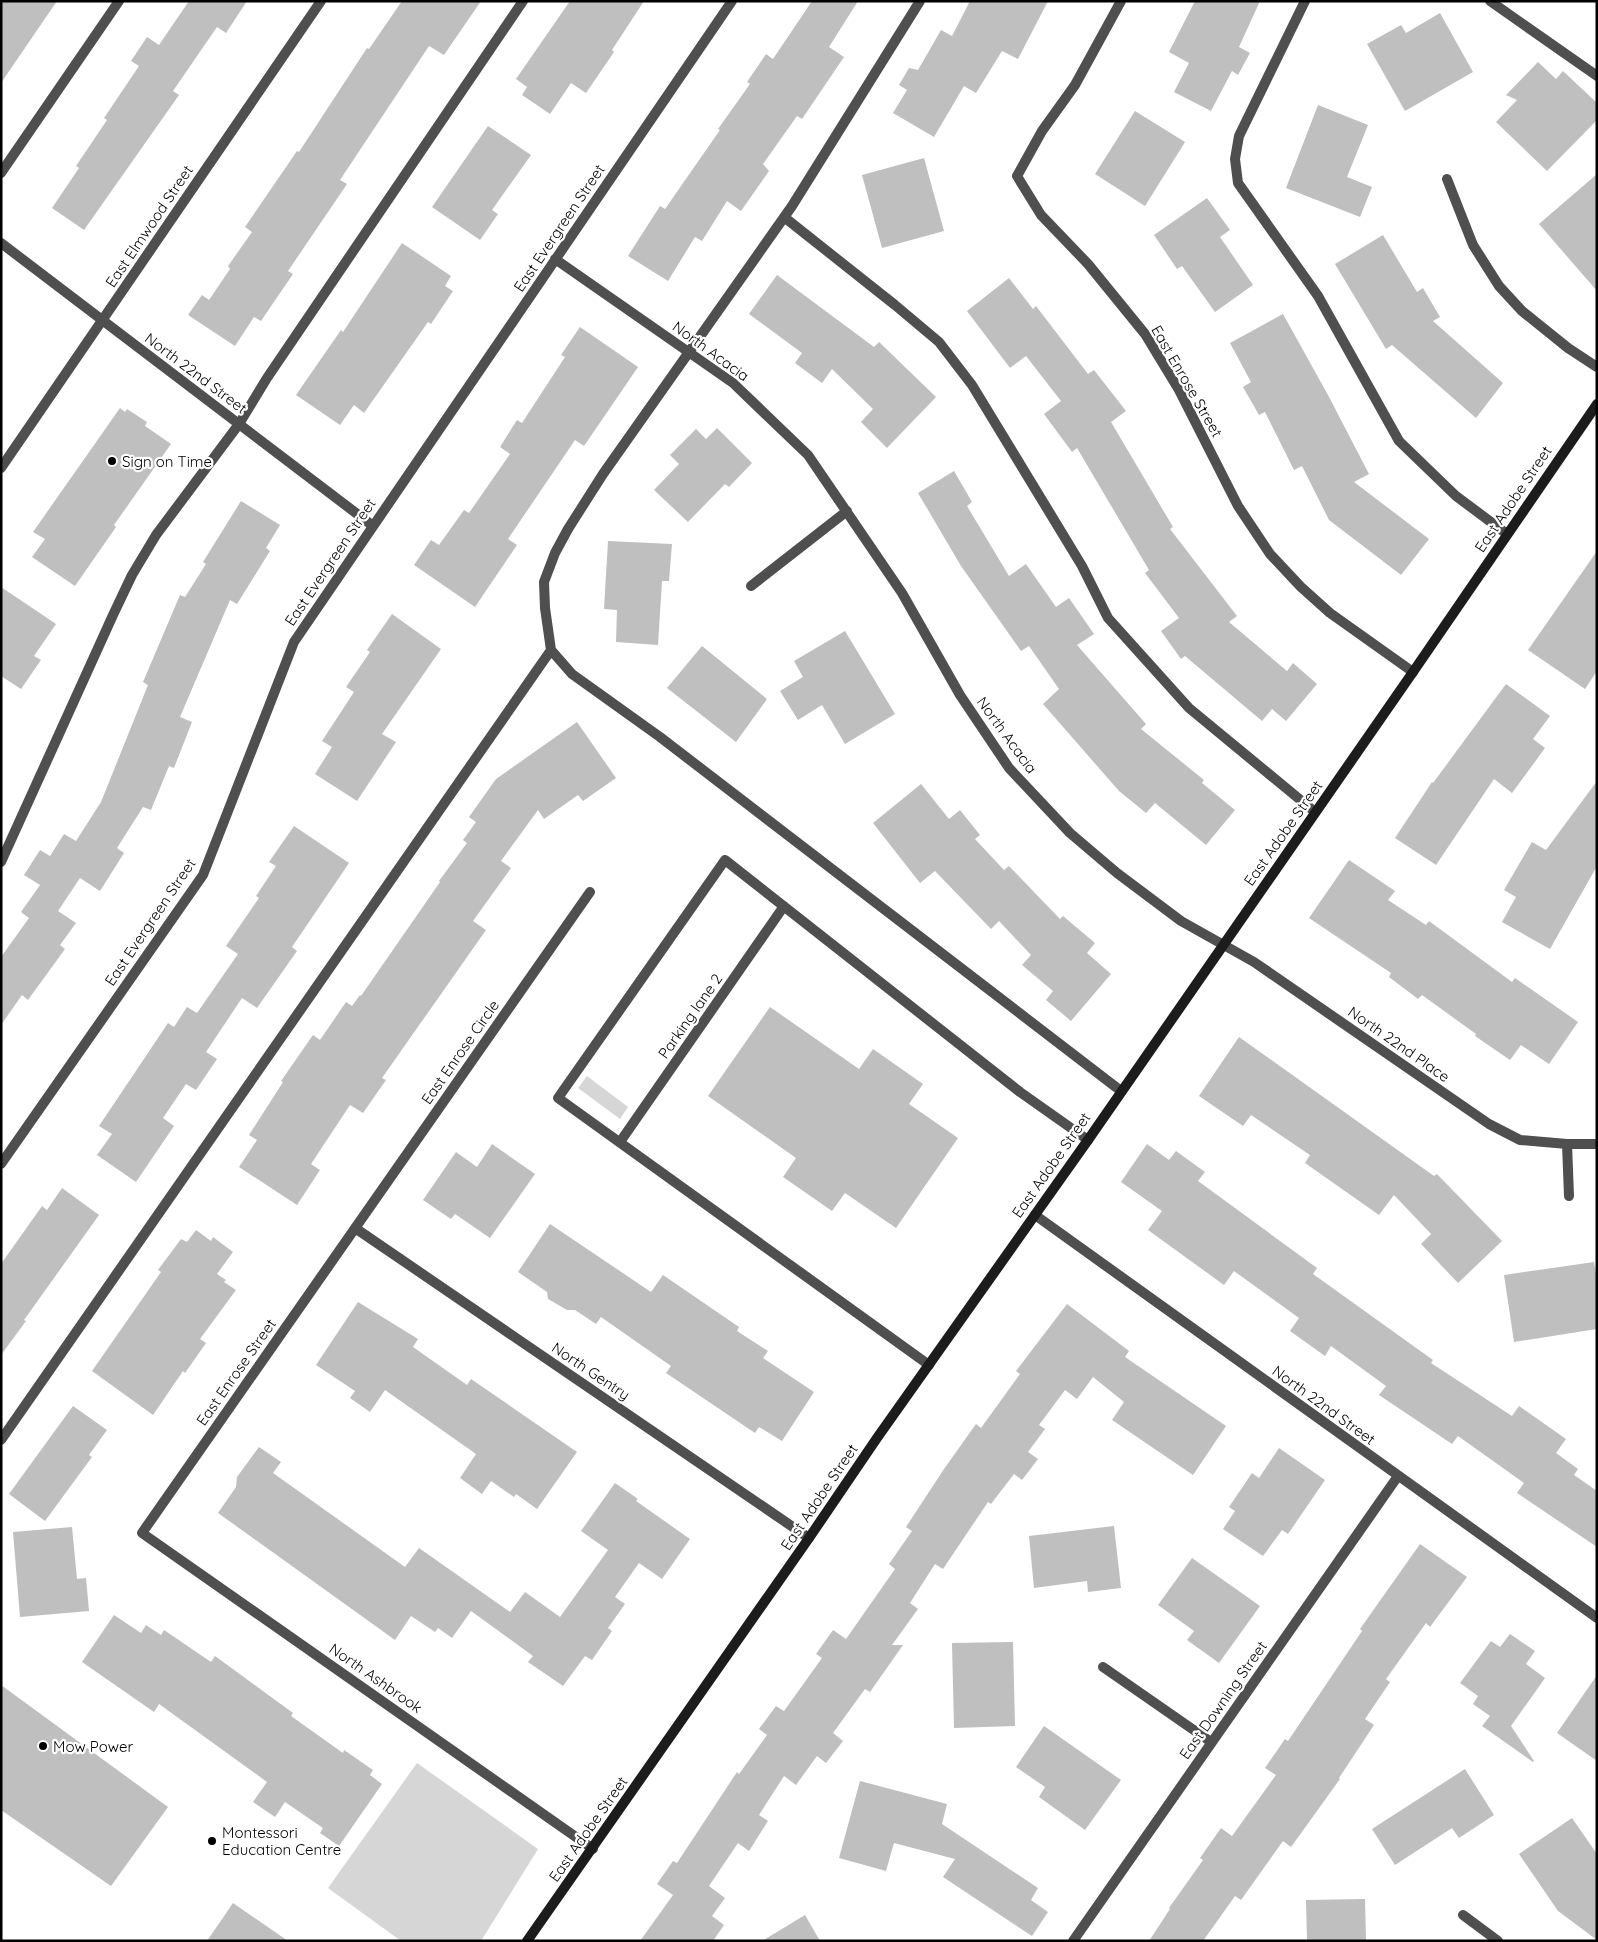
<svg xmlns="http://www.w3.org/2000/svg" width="1598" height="1942" font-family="Quicksand,sans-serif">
<rect width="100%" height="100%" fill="#fff"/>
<path fill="#d6d6d6" d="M 587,1076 L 628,1107 L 620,1119 L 578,1088 Z
M 417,1763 L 538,1849 L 481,1941 L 401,1941 L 328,1888 Z"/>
<path fill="#bfbfbf" d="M 1,1 L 57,1 L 1,83 Z
M 189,1 L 247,1 L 226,33 L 217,27 L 173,91 L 179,95 L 84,230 L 52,208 L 79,168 L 76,166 L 107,120 L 104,118 L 139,66 L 131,61 L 147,37 L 159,45 Z
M 402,1 L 481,1 L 444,55 L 429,46 L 340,180 L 347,184 L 288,271 L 293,274 L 261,321 L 254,317 L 235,346 L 188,315 L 202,295 L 209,300 L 230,269 L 228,266 L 252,232 L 245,227 L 297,151 L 299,152 L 367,48 L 369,49 Z
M 570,1 L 644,1 L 612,50 L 614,52 L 586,93 L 571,83 L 550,114 L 522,95 L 527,87 L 516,79 Z
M 812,1 L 858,1 L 829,47 L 844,57 L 802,119 L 797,116 L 763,164 L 769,171 L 741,211 L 727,201 L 702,241 L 695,237 L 668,281 L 628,256 L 660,206 L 665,209 L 720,130 L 718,129 L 750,84 L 747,82 L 766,54 L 773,59 Z
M 970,1 L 1048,1 L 1018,59 L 1002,51 L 976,93 L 964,86 L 934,137 L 893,113 L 907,90 L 899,85 L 909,68 L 918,70 L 941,30 L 952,36 Z
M 1195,1 L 1260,1 L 1239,47 L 1250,53 L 1238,75 L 1232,71 L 1211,111 L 1174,92 L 1189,63 L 1169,52 Z
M 1440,13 L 1473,72 L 1405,111 L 1367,44 L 1401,25 L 1406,33 Z
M 1538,62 L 1556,79 L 1563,71 L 1597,103 L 1597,120 L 1547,171 L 1496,122 L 1517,100 L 1506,95 Z
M 1318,105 L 1368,125 L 1347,177 L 1372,187 L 1360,217 L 1286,188 Z
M 1135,111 L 1185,142 L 1145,206 L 1095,174 Z
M 488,126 L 531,155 L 492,210 L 498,214 L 480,240 L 432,207 Z
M 924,158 L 944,231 L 882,248 L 862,175 Z
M 1597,174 L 1597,291 L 1539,224 Z
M 1207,198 L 1230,230 L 1220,237 L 1253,285 L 1215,312 L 1182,266 L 1177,269 L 1154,235 Z
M 1383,235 L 1417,292 L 1423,288 L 1440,317 L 1433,321 L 1503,383 L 1476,418 L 1392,345 L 1386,349 L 1335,264 Z
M 402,243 L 451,276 L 445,286 L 453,291 L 431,324 L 428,322 L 364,413 L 354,405 L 340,425 L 296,395 L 341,330 L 343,332 Z
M 777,275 L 874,347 L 879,342 L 936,397 L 887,448 L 861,422 L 873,409 L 832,369 L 822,383 L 795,363 L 802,353 L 749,314 Z
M 1009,278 L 1033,309 L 1036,306 L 1088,374 L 1094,370 L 1126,411 L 1111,422 L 1173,527 L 1170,529 L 1237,616 L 1229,622 L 1287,671 L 1293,663 L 1317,684 L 1286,721 L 1272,709 L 1262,721 L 1185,656 L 1181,659 L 1161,631 L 1179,618 L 1145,573 L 1149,570 L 1077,448 L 1072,452 L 1044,414 L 1061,401 L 1026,356 L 1010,368 L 967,311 Z
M 1283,314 L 1328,395 L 1369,474 L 1354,482 L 1429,539 L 1401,575 L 1329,520 L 1302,466 L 1294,470 L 1265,412 L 1259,415 L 1243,387 L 1251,382 L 1230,343 Z
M 580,327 L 638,367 L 584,446 L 575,440 L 508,539 L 517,545 L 475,607 L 414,565 L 431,540 L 439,545 L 464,510 L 469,513 L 510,454 L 500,447 L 517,420 L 522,423 L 565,357 L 561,355 Z
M 120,408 L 125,412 L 127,409 L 147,422 L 145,426 L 171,444 L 114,525 L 116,527 L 75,586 L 32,557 L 45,539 L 33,532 Z
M 717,428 L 752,463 L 729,487 L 725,484 L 688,522 L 654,490 L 679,464 L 670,455 L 696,429 L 706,439 Z
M 954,471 L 972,502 L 967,506 L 1009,576 L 1026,564 L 1056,607 L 1069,598 L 1094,634 L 1077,645 L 1146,724 L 1141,729 L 1204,780 L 1202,783 L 1235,810 L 1206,845 L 1155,803 L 1146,813 L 1119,791 L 1043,704 L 1059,689 L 1029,646 L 1021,651 L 961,566 L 918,493 Z
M 241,501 L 280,525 L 266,548 L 270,551 L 237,604 L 230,600 L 180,717 L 192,722 L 174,768 L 169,766 L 151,810 L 143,807 L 117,848 L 124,853 L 100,891 L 80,878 L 58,911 L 76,923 L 60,945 L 65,949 L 28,1000 L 22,995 L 1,1025 L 1,957 L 29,918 L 21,912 L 40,885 L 24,875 L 40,850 L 50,856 L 64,834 L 76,841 L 101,802 L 148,685 L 143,682 L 180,595 L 185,597 L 206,564 L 203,562 Z
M 608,541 L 672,544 L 669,581 L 662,581 L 658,645 L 616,642 L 617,610 L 604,609 Z
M 1597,551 L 1597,671 L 1585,689 L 1528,650 Z
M 1,587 L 56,624 L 34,656 L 41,660 L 21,689 L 1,676 Z
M 392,614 L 441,649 L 382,734 L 396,742 L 357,801 L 315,774 L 332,747 L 322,741 L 354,692 L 346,687 L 370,652 L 367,650 Z
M 845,631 L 895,714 L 845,744 L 822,705 L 798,720 L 780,691 L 803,677 L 794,661 Z
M 702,646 L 767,699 L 736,742 L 667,688 Z
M 1506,684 L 1550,716 L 1533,739 L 1545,748 L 1512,793 L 1494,779 L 1436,865 L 1395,838 L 1432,782 L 1433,783 Z
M 577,722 L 616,778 L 583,801 L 578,795 L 544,819 L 538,810 L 501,861 L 511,868 L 473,921 L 486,930 L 382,1078 L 386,1080 L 363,1113 L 350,1105 L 311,1164 L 320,1170 L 297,1205 L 239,1167 L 257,1140 L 249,1135 L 283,1082 L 281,1081 L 313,1035 L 320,1040 L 346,1002 L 352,1006 L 360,995 L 361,996 L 440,882 L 439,881 L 467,843 L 463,840 L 476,822 L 469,817 L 496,779 Z
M 1597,781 L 1597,866 L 1550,949 L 1502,922 L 1516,897 L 1504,890 L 1532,842 L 1546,850 Z
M 921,784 L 949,819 L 960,810 L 980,835 L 975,839 L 1004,870 L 1009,866 L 1060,919 L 1063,916 L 1095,943 L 1087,953 L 1111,974 L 1071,1021 L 1046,1000 L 1053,991 L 1022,965 L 1031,955 L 999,921 L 991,929 L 935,871 L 920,883 L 873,823 Z
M 294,826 L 349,863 L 292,947 L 297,951 L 257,1008 L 242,998 L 206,1052 L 217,1059 L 196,1090 L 186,1084 L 163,1118 L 174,1126 L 136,1182 L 97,1155 L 112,1134 L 99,1126 L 168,1023 L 174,1027 L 187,1007 L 197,1013 L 238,954 L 226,946 L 259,898 L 256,896 L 276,866 L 269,862 Z
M 1349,860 L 1395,891 L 1388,900 L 1426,925 L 1429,921 L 1512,982 L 1515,978 L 1578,1022 L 1549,1064 L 1521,1045 L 1510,1060 L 1475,1036 L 1476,1034 L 1422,995 L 1418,999 L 1389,977 L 1391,973 L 1309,918 Z
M 770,1007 L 859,1069 L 873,1049 L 923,1084 L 909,1104 L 958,1138 L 896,1228 L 845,1193 L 832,1211 L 783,1177 L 796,1158 L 708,1096 Z
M 1239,1037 L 1434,1176 L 1437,1174 L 1502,1241 L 1458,1283 L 1421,1244 L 1431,1234 L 1394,1195 L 1379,1215 L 1305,1163 L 1310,1155 L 1251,1115 L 1243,1126 L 1199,1096 Z
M 492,1144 L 535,1174 L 490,1238 L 455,1214 L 451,1219 L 423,1200 L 456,1152 L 477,1167 Z
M 1147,1144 L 1169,1160 L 1176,1151 L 1205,1172 L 1198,1181 L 1317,1268 L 1313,1274 L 1433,1360 L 1431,1363 L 1512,1416 L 1519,1406 L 1566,1439 L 1556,1453 L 1578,1469 L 1574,1475 L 1597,1491 L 1597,1547 L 1517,1493 L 1524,1483 L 1458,1436 L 1452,1444 L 1379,1395 L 1386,1386 L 1331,1346 L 1325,1356 L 1290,1331 L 1299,1318 L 1234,1271 L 1224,1285 L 1148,1230 L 1162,1211 L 1121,1182 Z
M 62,1188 L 99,1215 L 24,1320 L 26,1321 L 1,1355 L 1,1264 L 42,1206 L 47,1210 Z
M 550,1224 L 651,1292 L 663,1275 L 739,1327 L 737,1331 L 768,1351 L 763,1358 L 814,1392 L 782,1441 L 759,1427 L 755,1433 L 666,1373 L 671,1366 L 601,1317 L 596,1324 L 575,1310 L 567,1310 L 548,1299 L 547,1292 L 518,1272 Z
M 196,1230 L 211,1241 L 213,1237 L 233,1252 L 217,1274 L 226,1280 L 224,1282 L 236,1290 L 200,1339 L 206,1343 L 185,1373 L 183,1371 L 153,1415 L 92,1371 L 161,1272 L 158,1270 L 181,1239 L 187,1242 Z
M 1594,1262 L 1597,1279 L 1597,1329 L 1514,1342 L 1504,1275 Z
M 358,1302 L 418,1339 L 413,1347 L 467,1385 L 471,1379 L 577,1452 L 537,1509 L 516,1494 L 514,1497 L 491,1481 L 482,1494 L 460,1478 L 476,1454 L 385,1390 L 370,1412 L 350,1398 L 355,1391 L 316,1365 Z
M 1067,1304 L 1129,1351 L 1125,1357 L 1226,1426 L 1193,1475 L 1112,1420 L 1124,1402 L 1093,1377 L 1077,1399 L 1065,1390 L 1039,1425 L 1045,1429 L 1028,1452 L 1038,1459 L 1022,1480 L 1014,1474 L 991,1504 L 988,1502 L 943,1569 L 935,1564 L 910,1603 L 918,1609 L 892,1645 L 903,1645 L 870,1692 L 865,1689 L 833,1733 L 843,1741 L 826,1763 L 817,1756 L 796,1785 L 784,1776 L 759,1815 L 768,1821 L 749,1851 L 738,1843 L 709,1886 L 725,1898 L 712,1916 L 724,1925 L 713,1941 L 640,1941 L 673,1895 L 657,1884 L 673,1861 L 677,1863 L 737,1772 L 739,1774 L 767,1735 L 759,1729 L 776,1706 L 784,1711 L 822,1658 L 816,1654 L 833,1630 L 846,1639 L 895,1569 L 889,1564 L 912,1531 L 906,1527 L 944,1469 L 976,1424 L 981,1428 L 1020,1374 L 1016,1371 Z
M 73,1406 L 107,1430 L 89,1455 L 92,1457 L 45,1521 L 9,1494 Z
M 259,1447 L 281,1462 L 273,1473 L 405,1567 L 419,1548 L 510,1612 L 525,1592 L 560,1617 L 608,1550 L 581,1531 L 615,1483 L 638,1499 L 636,1501 L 690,1539 L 662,1579 L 639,1563 L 615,1597 L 625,1604 L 608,1628 L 612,1631 L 592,1660 L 585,1656 L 563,1686 L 528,1662 L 533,1656 L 471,1611 L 452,1638 L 438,1628 L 435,1632 L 411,1616 L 395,1640 L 218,1513 L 236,1487 L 237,1477 Z
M 1279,1448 L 1325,1480 L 1288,1534 L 1282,1530 L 1263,1556 L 1223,1529 L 1235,1511 L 1229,1507 L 1252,1473 L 1259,1478 Z
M 1114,1526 L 1121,1588 L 1088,1592 L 1087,1581 L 1034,1588 L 1029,1536 Z
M 72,1527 L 77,1579 L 86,1578 L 89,1611 L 20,1617 L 13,1532 Z
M 1420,1544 L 1467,1577 L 1430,1627 L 1426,1623 L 1386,1679 L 1390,1682 L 1365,1719 L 1374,1725 L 1339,1778 L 1340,1779 L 1291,1847 L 1283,1841 L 1241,1900 L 1235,1896 L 1203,1941 L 1149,1941 L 1170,1909 L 1169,1908 L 1203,1860 L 1200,1858 L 1221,1828 L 1232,1836 L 1276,1775 L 1265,1768 L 1285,1739 L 1288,1741 L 1362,1631 L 1360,1629 Z
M 1192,1558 L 1260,1606 L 1219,1663 L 1187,1640 L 1194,1631 L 1158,1605 Z
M 114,1615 L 141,1633 L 146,1625 L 161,1635 L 164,1630 L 211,1662 L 215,1656 L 293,1713 L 291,1716 L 343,1753 L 344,1750 L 373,1770 L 370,1775 L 382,1784 L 339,1846 L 320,1833 L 323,1828 L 285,1802 L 275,1817 L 253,1802 L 267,1782 L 159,1704 L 154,1712 L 82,1662 Z
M 1510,1634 L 1535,1651 L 1526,1664 L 1545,1678 L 1511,1726 L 1534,1761 L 1533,1762 L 1482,1726 L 1490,1716 L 1473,1704 L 1478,1696 L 1460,1683 L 1491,1641 L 1500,1647 Z
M 1013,1642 L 1015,1726 L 954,1728 L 952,1643 Z
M 1597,1675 L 1597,1761 L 1557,1733 Z
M 1,1685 L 168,1807 L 111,1886 L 1,1810 Z
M 1044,1726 L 1121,1780 L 1085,1830 L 1039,1797 L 1045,1787 L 1016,1767 Z
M 1465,1769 L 1494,1815 L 1459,1838 L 1452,1828 L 1395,1865 L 1372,1829 Z
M 860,1781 L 947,1804 L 942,1824 L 1038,1888 L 1031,1900 L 1048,1912 L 1032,1936 L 943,1877 L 955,1859 L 894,1843 L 886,1871 L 839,1858 Z
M 1572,1818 L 1597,1854 L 1597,1940 L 1558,1911 L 1519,1854 Z
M 1365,1899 L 1366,1941 L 1307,1941 L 1306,1900 Z
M 233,1903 L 288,1941 L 207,1941 Z
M 805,1915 L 820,1941 L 762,1941 Z"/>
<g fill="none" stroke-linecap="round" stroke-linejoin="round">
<path stroke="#4f4f4f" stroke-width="10" d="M 920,1 L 792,206 L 603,474 L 568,529 L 555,553 L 544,582 L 545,608 L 551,650 L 572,674 L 660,737 L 1121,1091
M 1305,1 L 1239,136 L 1235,159 L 1238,183 L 1318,296 L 1399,441 L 1456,496 L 1507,534
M 1490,1 L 1597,76
M 1,173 L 119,1
M 784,217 L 895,305 L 939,342 L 972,385 L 1082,566 L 1108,618 L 1189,708 L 1315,812
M 1,862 L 113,615 L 132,575 L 156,535 L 239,424 L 267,378 L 523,1
M 620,1142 L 784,906
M 929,1365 L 558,1098 L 725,860 L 1020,1092 L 1088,1140
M 1,1440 L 551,650"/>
<path stroke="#4f4f4f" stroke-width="10" d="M 1121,1 L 1075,85 L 1042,131 L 1017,176 L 1041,215 L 1088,264 L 1145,334 L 1179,390 L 1238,506 L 1270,554 L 1301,587 L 1330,613 L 1413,672
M 1447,179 L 1473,245 L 1499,286 L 1522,311 L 1568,348 L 1597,367
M 1,243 L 373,526
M 555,259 L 733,383 L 808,455 L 902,593 L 960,695 L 1009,768 L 1070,833 L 1117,873 L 1181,921 L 1254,962 L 1489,1124 L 1520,1140 L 1567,1144 L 1597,1144
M 1,468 L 321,1
M 751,586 L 847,511
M 590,892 L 142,1533 L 593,1849
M 1567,1144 L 1569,1196
M 1,1164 L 203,875 L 294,642 L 732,1
M 1035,1215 L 1597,1618
M 355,1228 L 809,1538
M 1103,1667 L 1211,1742
M 1463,1915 L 1498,1941
M 1073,1941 L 1398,1476"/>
<path stroke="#1c1c1c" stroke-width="10" d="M 527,1941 L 809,1538 L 877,1438 L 1088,1140 L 1413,672 L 1597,404"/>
</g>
<g fill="#000" stroke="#fff" stroke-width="2">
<circle cx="112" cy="461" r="5"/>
<circle cx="43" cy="1746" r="5"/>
<circle cx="212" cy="1841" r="5"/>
</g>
<g text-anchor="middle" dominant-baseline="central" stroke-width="4.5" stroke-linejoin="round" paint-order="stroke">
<g font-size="15" fill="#000" stroke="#fff">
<text transform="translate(149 226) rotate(-56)">East Elmwood Street</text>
<text transform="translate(559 228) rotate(-56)">East Evergreen Street</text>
<text transform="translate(711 351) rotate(36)">North Acacia</text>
<text transform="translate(196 373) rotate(37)">North 22nd Street</text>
<text transform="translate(1187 381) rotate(60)">East Enrose Street</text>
<text transform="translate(1513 499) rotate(-56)">East Adobe Street</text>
<text transform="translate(330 562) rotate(-56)">East Evergreen Street</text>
<text transform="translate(1007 735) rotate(54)">North Acacia</text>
<text transform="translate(1283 833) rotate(-55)">East Adobe Street</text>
<text transform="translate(150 922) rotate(-56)">East Evergreen Street</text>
<text transform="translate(690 1016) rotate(-55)">Parking lane 2</text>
<text transform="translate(1399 1044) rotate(35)">North 22nd Place</text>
<text transform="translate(460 1052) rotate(-55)">East Enrose Circle</text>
<text transform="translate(1051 1165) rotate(-55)">East Adobe Street</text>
<text transform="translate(591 1371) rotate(34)">North Gentry</text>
<text transform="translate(236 1372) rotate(-55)">East Enrose Street</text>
<text transform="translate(1324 1405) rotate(36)">North 22nd Street</text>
<text transform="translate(819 1497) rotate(-56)">East Adobe Street</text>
<text transform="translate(376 1678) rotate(35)">North Ashbrook</text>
<text transform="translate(1223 1700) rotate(-55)">East Downing Street</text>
<text transform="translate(588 1829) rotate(-55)">East Adobe Street</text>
</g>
<g font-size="15" fill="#000" stroke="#fff" text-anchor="start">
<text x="122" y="461">Sign on Time</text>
<text x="53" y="1746">Mow Power</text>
<text x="222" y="1832">Montessori<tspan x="222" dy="17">Education Centre</tspan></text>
</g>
</g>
<rect width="1598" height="1942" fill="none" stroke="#000000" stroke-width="5"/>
</svg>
